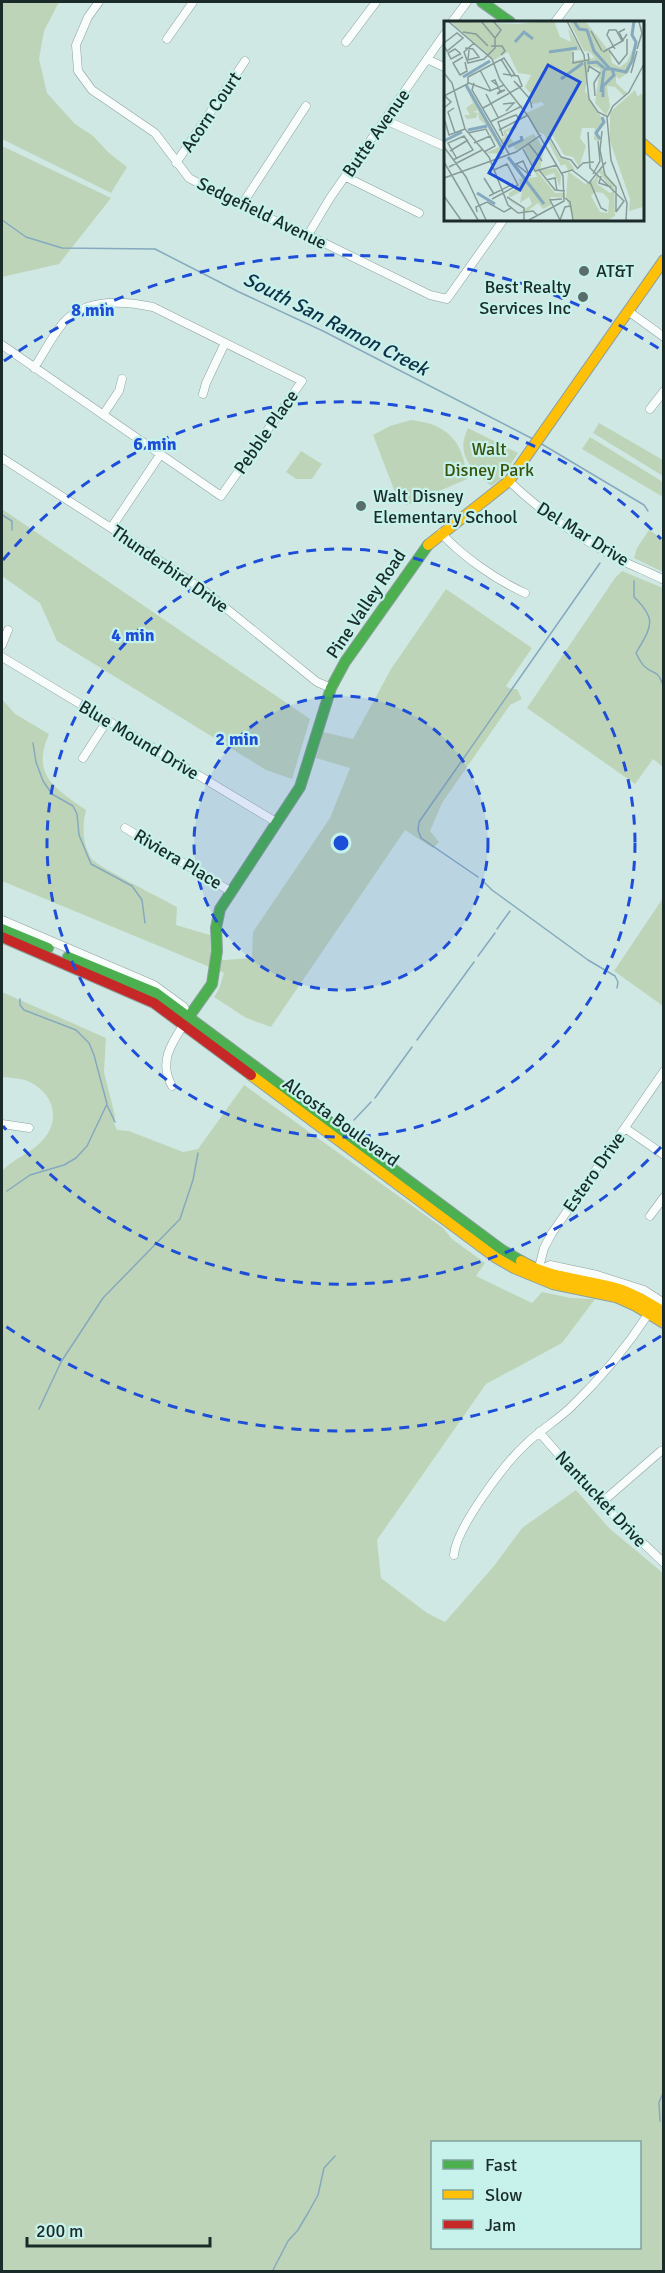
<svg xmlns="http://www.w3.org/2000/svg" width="665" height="2273" font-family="Signika,sans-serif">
<rect width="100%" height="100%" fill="#d0e8e4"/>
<path fill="#bed4b9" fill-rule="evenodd" d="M 2,2 L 59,2 L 44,31 L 39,59 L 47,93 L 75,124 L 93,136 L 109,153 L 127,167 L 111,193 L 2,139 Z
M 2,146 L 111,198 L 59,264 L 2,277 Z
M 411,420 C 449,424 464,443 467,479 L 407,505 L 398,500 L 373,435 L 390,426 Z
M 599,423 L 663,460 L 663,476 L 593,433 Z
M 468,428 L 518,453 L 500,480 L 491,486 C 471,468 455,455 468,428 Z
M 590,437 L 663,482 L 663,497 L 582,449 Z
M 301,451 L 322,464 L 312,479 L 296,479 L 286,472 Z
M 2,509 L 310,719 L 292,779 L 266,770 L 57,641 L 40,603 L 2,576 Z
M 649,530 L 663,539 L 663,572 L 634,558 L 637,548 Z
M 622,571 L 663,588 L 663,767 L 653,759 L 635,784 L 527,708 L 615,578 Z
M 446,589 L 532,648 L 506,686 L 511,689 L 517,689 L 522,699 L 510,705 L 442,803 L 430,831 L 439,842 L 433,848 L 405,830 L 271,1027 L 246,1018 L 214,997 L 219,989 L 224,973 L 2,881 L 2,699 L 15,714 L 49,734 C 31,776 55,788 86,810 C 82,827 82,844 92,859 C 98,867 163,899 177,907 L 176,925 L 210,935 L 211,955 L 224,960 L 252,958 L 253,932 L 330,818 L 350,768 L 316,758 L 323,732 L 353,739 L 391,669 Z
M 663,898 L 664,1006 L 663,1006 L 614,971 Z
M 2,992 L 106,1038 L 104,1072 L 115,1116 L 114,1123 L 117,1130 L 129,1131 L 183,1152 L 198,1149 L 244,1085 L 443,1228 L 452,1239 L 485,1263 L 476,1276 L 532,1303 L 542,1292 L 571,1298 L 595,1299 L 562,1343 L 486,1384 L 377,1540 L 381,1578 L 427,1613 L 445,1622 L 494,1566 L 522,1528 L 576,1490 L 609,1528 L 663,1573 L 663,2271 L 2,2271 L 2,1171 C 13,1159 29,1154 40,1143 C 63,1121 54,1091 25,1080 C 18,1078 9,1078 2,1077 ZM 432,2142 L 640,2142 L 640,2248 L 432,2248 Z"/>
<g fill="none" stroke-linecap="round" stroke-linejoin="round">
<path stroke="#85a9be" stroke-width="1.5" d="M 2,220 L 26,237 L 62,248 L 155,249 L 239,292 L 323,331 L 533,439
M 540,443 L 644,505 L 648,511
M 2,515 L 12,521 L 12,530
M 663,520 L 664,520
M 634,581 L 634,597 C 658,620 651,627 636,653 C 638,657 641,663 644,666 C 657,678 656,666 664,688
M 33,743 L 36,762 L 43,781 L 52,794 L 73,806 L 77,814 L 79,835 L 91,864 L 132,886 L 142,900 L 145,923
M 478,877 L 421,838 L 418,830 L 419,822 L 600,563
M 482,880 L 492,890 L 588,960 L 615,976 L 618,982 L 617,988
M 497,929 L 510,911
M 478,956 L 495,933
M 417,1040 L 474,962
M 375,1098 L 412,1047
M 107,1105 L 115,1122
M 354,1120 L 371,1102
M 7,1191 L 30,1175 L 64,1165 L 76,1158 L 87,1146 L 107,1104 L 94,1055 L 89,1043 L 76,1030 L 24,1010 L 20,1005 L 20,999
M 39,1409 L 61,1362 L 103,1298 L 180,1219 L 193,1180 L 198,1153
M 660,2121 L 659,2102 L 664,2091
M 272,2272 L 288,2241 L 298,2230 L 308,2213 L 318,2195 L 324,2168 L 335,2156"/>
<defs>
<path id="street" d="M 99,2 L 88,17 L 76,45 L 78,71 L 92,90 L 155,133 L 189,178 L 241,206 L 308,235 L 430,295 L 447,299 L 504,219
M 452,22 L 467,2
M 555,22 L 570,2
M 167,39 L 193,2
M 346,42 L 376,2
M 427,59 L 446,68
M 385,120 L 446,147
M 176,163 L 245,61
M 346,177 L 419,213
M 241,206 L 306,106
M 308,235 L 330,198 L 446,32
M 628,311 L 664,337
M 2,345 L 221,496 L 302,381 L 153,307 C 125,301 87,298 65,321 C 53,334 44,353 34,368
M 203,394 L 206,383 L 225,343
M 650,409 L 664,391
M 103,415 L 119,391 L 122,379
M 2,458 L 111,528 L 206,592 L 317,682 L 331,688
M 509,481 C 540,511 586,543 625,562 C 637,568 651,573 664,580
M 111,528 L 160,455
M 441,533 C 462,556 496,580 525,593
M 2,645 L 8,630
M 2,657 L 276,822
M 83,758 L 107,721
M 125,828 L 230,891
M 2,920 L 154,985 L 184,1007 L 188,1018 C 174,1040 157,1060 172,1086
M 2,1124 L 29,1128
M 625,1128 L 664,1155
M 650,1216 L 664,1197
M 538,1271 L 550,1265 L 597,1275 L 644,1290 L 664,1303
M 537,1275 L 544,1248 L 552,1233 L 664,1071
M 539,1432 L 601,1503 L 664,1563
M 601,1503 L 661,1451
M 454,1555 C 456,1528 505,1463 526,1444 C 540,1430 558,1420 572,1406 C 600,1379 628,1345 649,1313"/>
<path id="fast" d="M 482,2 L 510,22
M 2,929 L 48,948
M 68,957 L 156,993 L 502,1250 L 521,1261
M 188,1018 L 212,984 L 217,951 L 216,928 L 220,909 L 300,787 L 331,688 L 345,662 L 428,545"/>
<path id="slow" d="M 642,143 L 664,162
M 428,545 L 509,481 L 664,260
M 251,1075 L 495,1257 L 514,1268 L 553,1284 L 616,1297 L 636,1306 L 664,1323
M 521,1261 C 551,1279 586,1279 619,1289 C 635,1294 649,1303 664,1312"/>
<path id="jam" d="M 2,937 L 154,1003 L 251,1075"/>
</defs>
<use href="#street" stroke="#8da09e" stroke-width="9"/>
<use href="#fast" stroke="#8da09e" stroke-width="12"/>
<use href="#slow" stroke="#8da09e" stroke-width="12"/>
<use href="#jam" stroke="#8da09e" stroke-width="12"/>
<use href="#street" stroke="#f8fcfb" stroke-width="8"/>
<use href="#fast" stroke="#4caf50" stroke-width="10"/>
<use href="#slow" stroke="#ffc107" stroke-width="10"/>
<use href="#jam" stroke="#c62828" stroke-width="10"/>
</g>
<circle cx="341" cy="843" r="147" fill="#1d4ed8" fill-opacity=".12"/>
<g fill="none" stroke="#1d4ed8" stroke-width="3" stroke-dasharray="10 8">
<circle cx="341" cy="843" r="147"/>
<circle cx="341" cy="843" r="294"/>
<path d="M661 1147A441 441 0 0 1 3 1126M3 560A441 441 0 0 1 661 539"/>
<path d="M661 1336A588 588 0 0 1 4 1325M4 361A588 588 0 0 1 661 350"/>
</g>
<g fill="#5a6d6a" stroke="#c6f2eb" stroke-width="2">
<circle cx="584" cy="271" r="6"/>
<circle cx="583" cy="297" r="6"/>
<circle cx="361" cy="506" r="6"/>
</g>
<g text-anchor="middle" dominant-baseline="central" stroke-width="4.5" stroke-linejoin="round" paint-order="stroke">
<g font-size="18" fill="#1a2b29" stroke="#c6f2eb">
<text transform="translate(211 112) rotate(-56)">Acorn Court</text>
<text transform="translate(376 133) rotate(-55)">Butte Avenue</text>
<text transform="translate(262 213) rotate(26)">Sedgefield Avenue</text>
<text transform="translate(266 432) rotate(-55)">Pebble Place</text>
<text transform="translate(583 534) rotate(32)">Del Mar Drive</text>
<text transform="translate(170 569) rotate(35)">Thunderbird Drive</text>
<text transform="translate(366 604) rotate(-56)">Pine Valley Road</text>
<text transform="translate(139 740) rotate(31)">Blue Mound Drive</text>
<text transform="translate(178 859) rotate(31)">Riviera Place</text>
<text transform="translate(341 1122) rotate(36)">Alcosta Boulevard</text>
<text transform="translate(594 1172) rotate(-55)">Estero Drive</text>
<text transform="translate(601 1499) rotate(47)">Nantucket Drive</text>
</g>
<g font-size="18" fill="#1a2b29" stroke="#c6f2eb" text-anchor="start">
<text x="596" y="271">AT&amp;T</text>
<text x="571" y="287" text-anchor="end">Best Realty<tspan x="571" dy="21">Services Inc</tspan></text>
<text x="373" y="496">Walt Disney<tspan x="373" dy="21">Elementary School</tspan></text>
</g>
<g font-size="18" fill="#3b520c" stroke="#c6f2eb">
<text x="489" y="449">Walt<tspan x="489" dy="21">Disney Park</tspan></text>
</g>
<g font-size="20" font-style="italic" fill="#0f3048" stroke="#c6f2eb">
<text transform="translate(336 324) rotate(27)">South San Ramon Creek</text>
</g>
</g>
<g transform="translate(444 21)">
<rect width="200" height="200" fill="#d0e8e4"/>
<path d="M 6,0 L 73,3 L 110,0 L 116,16 L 127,21 L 124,7 L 137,29 L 129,30 L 127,40 L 151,37 L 146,31 L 140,30 L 125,0 L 141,0 L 166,31 L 168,42 L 176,46 L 183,41 L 191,23 L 185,51 L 175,58 L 172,55 L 172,62 L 183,72 L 180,75 L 171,66 L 163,65 L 166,86 L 162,94 L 151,82 L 156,48 L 146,44 L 141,70 L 161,102 L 153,112 L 157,120 L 150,119 L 151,107 L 138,107 L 136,117 L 142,125 L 135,146 L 129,136 L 120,134 L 109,115 L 103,114 L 116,137 L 125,140 L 131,149 L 124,149 L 121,143 L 117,145 L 100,113 L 93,111 L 82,92 L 100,84 L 98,81 L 88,83 L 87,73 L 81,66 L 87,54 L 74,52 L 64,31 L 50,39 ZM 21,64 L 25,70 L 60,133 L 42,132 L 55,126 L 43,106 L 23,110 L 42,104 L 35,98 L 34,89 L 29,91 L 34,92 L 32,97 L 23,98 L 20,94 L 26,94 L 22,87 L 29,82 ZM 191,69 L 194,76 L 197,72 L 200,77 L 199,186 L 185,190 L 186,178 L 166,120 L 166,91 ZM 71,104 L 73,107 L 62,111 L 70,122 L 90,113 L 100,128 L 96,149 L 112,147 L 117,155 L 116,166 L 110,152 L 102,155 L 93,150 L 111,172 L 121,172 L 121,177 L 107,176 L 107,184 L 99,188 L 94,182 L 81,192 L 65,179 L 65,172 L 76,165 L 75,158 L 93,156 L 80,127 L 71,129 L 69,122 L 62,126 L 57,118 L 61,116 L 59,110 ZM 78,170 L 76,182 L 85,176 L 88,183 L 78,190 L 65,177 ZM 156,146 L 170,163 L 171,195 L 164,199 L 130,199 L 122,177 L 124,150 L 141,163 L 150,159 L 155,152 L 153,163 L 166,172 L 169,170 L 155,151 ZM 151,171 L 159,172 L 165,179 L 164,192 L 156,191 L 147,175 Z" fill="#bed4b9" fill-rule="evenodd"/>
<path fill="none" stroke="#85a9be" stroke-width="3" d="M 130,0 L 135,8 L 143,9 L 150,30 L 166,48 L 160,48M 71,21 L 80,11 L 89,18M 105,31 L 133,27M 143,42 L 153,41 L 160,47M 19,56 L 46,40M 117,58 L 139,42M 22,64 L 58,127M 157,71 L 160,49M 159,76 L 159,65 L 170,54 L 168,48 L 182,51 L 188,40 L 192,21 L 188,14 L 190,0M 24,109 L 43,105M 156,118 L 152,112 L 160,101 L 158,96M 0,120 L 18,111M 64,126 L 78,119 L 77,115M 64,136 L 100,183M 33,172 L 51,183"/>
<path fill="none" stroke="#879c99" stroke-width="1.5" d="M 4,0 L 48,38 L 56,59 L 84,95 L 119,155 L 120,180 L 85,199M 49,0 L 57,9 L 51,17M 123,0 L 140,34 L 145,78 L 154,91 L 164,96M 181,8 L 175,11 L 179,19 L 183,13M 147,10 L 158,30M 19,11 L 32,13 L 44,25M 0,22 L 13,12 L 19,17 L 3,30 L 0,25M 30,22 L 20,31 L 24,42 L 40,38 L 51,27 L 51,17 L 37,0M 47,25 L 58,25 L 61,30 L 57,34M 21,27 L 29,28 L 35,36 L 24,39 L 25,29M 171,28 L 163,14 L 165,9 L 172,9 L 178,20M 193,28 L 198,12 L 195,1M 165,29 L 175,43 L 183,33 L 183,18M 129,31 L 129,42 L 145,39 L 144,32M 159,31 L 180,19M 16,33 L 7,38 L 4,32 L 11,28 L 16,32 L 16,33 L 17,34M 19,36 L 9,42 L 16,54 L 23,50 L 21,41M 57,38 L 68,56M 36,49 L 47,70M 144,51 L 145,45 L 156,52 L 150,62 L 151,75M 0,52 L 8,62 L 21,108 L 45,136 L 64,184 L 74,192 L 89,190 L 93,194M 187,52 L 193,30M 24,62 L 24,56 L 60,37 L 71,54M 30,62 L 28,69 L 65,133M 53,64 L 48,60 L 51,59 L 56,70 L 61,69 L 53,73 L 56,70M 77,67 L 70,60 L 86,78 L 88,87M 42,73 L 54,96M 0,75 L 25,62 L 46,70 L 60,64M 59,83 L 70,82 L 62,90M 0,87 L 7,81 L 0,74M 10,87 L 4,91 L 11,112M 39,87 L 78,65 L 74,55 L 59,53M 1,100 L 5,114 L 21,108M 46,101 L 78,85M 55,109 L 84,94M 158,110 L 156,129 L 161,154 L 172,166 L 172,191M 144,111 L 146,147 L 180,180 L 172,191M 24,112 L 42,108 L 45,114M 59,115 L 54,101 L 72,94 L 76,99M 105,115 L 117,136 L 127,139 L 134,148M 30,122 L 46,115 L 51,125 L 40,131M 85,123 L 98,140M 0,126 L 22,156 L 42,199M 79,128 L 91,150 L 113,144M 6,130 L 24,119M 9,139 L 29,129 L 20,115 L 4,122 L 13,138M 0,141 L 34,199M 5,146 L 38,129M 134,147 L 139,142 L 150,141M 95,149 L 111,169 L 121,170M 84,151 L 79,140 L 72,143 L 87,155M 118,152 L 128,149 L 145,162 L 162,141M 149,153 L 156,140 L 154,120M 157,155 L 155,162 L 167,166M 0,157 L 72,131 L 97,114M 40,157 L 50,173M 102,159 L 111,157 L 113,170M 146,161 L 157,187 L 163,190M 0,175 L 17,199M 45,175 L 69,163M 63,176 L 80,187 L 80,199M 121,177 L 126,181 L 129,199M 48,178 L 74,164 L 63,143 L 50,149M 118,178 L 106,179 L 116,199 L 121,186 L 126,185M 33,191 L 32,186 L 43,181 L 60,191 L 67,187M 182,199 L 183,182 L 167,139 L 163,97 L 169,85 L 185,71 L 200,43"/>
<path fill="#1d4ed8" fill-opacity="0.15" stroke="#1d4ed8" stroke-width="3" d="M 104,44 L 136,61 L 76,169 L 45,152 Z"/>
<rect width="200" height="200" fill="none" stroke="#1a2b29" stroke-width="3"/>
</g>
<circle cx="341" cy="843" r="9" fill="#1d4ed8" stroke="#c6f2eb" stroke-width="3"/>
<g font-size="18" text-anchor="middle" font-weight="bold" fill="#1d4ed8" stroke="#c6f2eb" stroke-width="4.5" stroke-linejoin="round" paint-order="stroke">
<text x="93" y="316">8 min</text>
<text x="155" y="450">6 min</text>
<text x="133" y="641">4 min</text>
<text x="237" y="745">2 min</text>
</g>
<rect width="665" height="2273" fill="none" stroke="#1a2b29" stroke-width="6"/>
<rect x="431" y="2141" width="210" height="108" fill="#c6f2eb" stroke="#81a29d" stroke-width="1.5"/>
<rect x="443" y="2160" width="30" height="9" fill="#4caf50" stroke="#81a29d" stroke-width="1.5"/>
<text x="485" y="2171" font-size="18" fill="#1a2b29">Fast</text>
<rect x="443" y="2190" width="30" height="9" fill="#ffc107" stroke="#81a29d" stroke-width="1.5"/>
<text x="485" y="2201" font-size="18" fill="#1a2b29">Slow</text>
<rect x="443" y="2220" width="30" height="9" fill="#c62828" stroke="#81a29d" stroke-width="1.5"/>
<text x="485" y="2231" font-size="18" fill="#1a2b29">Jam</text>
<path d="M27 2237v9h183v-9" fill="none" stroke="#1a2b29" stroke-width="3"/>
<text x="36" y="2237" font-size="18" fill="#1a2b29" stroke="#c6f2eb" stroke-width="4.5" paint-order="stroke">200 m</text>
</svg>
